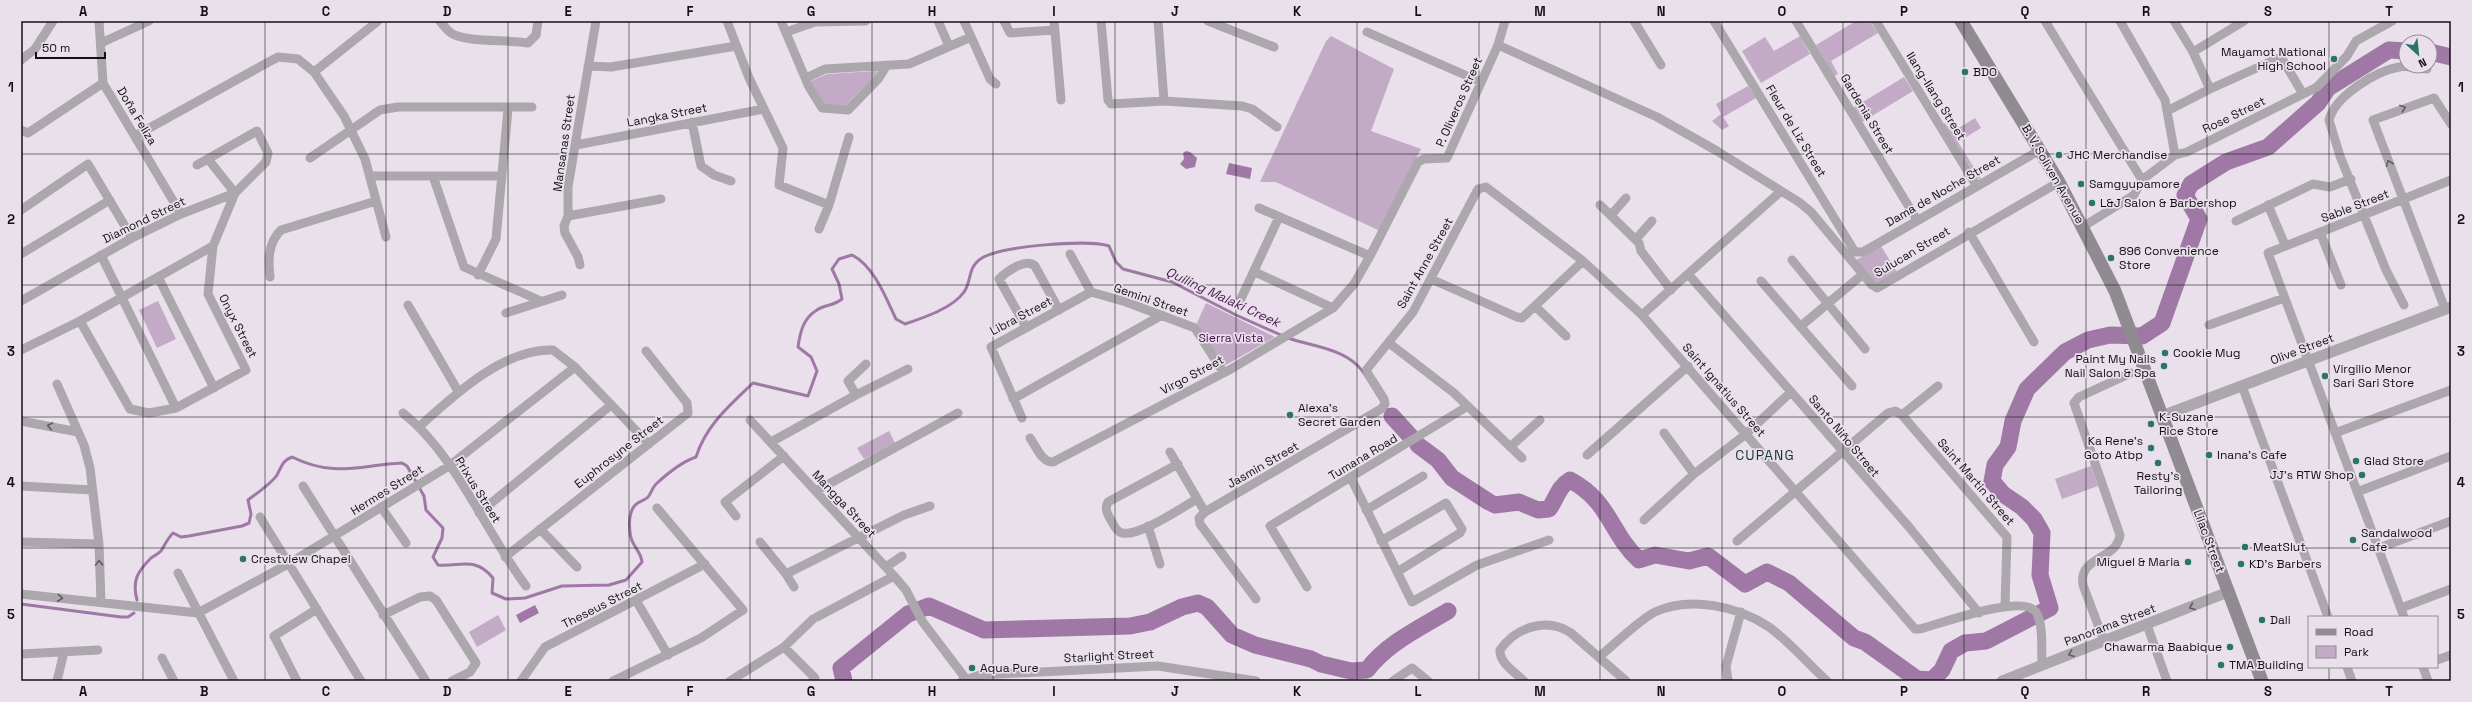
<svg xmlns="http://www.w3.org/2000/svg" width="2472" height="702" font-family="'Space Grotesk',sans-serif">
<rect width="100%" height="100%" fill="#e9e0eb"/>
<path fill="#c3aac7" d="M 1856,21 L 1870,21 L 1878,33 L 1831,61 L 1838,74 L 1834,76 L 1816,45 Z
M 1331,36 L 1394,69 L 1371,131 L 1421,149 L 1380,231 L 1276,182 L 1260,182 L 1326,41 Z
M 1800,36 L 1810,54 L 1761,83 L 1742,51 L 1765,37 L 1774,51 Z
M 877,71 L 875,76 L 844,107 L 821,104 L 811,81 L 827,74 Z
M 1904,77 L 1913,91 L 1862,122 L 1853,108 Z
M 1748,86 L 1756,98 L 1723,117 L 1729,126 L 1722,130 L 1712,121 L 1721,114 L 1716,104 Z
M 1975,118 L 1981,128 L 1958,142 L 1981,179 L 1979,180 L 1943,124 L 1945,123 L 1952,132 Z
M 1881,246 L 1897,272 L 1876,284 L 1856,260 Z
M 158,301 L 176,339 L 157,348 L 139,310 Z
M 1206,303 L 1275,337 L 1224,366 L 1197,323 Z
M 889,431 L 895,443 L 864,459 L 857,448 Z
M 2091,466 L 2098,486 L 2062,499 L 2055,479 Z
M 498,615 L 506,630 L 477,647 L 469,632 Z"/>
<path fill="#9f78a5" d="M 1186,151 L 1190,152 L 1197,158 L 1195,167 L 1186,169 L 1180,164 L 1184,159 L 1183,153 Z
M 1229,163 L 1252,168 L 1250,179 L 1226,174 Z
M 535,605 L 539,613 L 520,623 L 516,615 Z"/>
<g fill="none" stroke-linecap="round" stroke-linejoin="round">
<path stroke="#9f78a5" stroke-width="3" d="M 1288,338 C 1311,346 1339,348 1357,365 C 1369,376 1379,401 1392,416
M 137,600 C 132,581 137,572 151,558 C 154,556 158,554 161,551 C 165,545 167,539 173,533 L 181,537 L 189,536 L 242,526 L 249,523 L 251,514 L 248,500 C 257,493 271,484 277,475 C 282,466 282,461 292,457 C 335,478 359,465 402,463 L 407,466 L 424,496 L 426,510 L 443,528 L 442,538 L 433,557 L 438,565 C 461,567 475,556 493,578 L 492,593 L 506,599 L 525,598 L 562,586 L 609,585 L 626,580 L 642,562 C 641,550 630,545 630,532 C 629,524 629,515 633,508 C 637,501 643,502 648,497 C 651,494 652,488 656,484 C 668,473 681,462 696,457 C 706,425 730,405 753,383 L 808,396 L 817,371 L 811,357 L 798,347 C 800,333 803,318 817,310 C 825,304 832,307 842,299 L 839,284 L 832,269 L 839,259 L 852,255 C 874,266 886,298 896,319 L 905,324 C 923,318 953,308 964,292 C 972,281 967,267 982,258 C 1002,246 1088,239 1109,246 L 1116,262 L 1123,269 L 1172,282 L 1236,315 L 1283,336
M 21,604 L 121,617 L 128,617 L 134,613"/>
<path stroke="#9f78a5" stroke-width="17" d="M 2430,52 L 2451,57
M 1392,416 L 1411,437
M 1418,445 L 1438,460 L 1452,478 L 1489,502 L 1495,505 L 1519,502 L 1538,510 L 1549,509 C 1557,498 1558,487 1570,480 C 1610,501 1610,533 1639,560 L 1655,555 L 1689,561 L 1708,556 L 1745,584 L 1767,572 L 1789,583 L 1854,638 L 1865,642 L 1917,679 L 1932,680 L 1942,670 L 1951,651 L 1965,643 L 1986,641 L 2050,608 L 2040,575 L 2042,533 L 2034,519 L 2022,507 L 2003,494 L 1992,481 L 1995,465 L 2008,447 L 2013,421 L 2027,389 L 2065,352 L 2088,340 L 2110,335 L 2142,336 L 2162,323 L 2199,219 L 2185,195 L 2191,184 L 2226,162 L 2268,147 L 2318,103 L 2328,88 L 2389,50 L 2406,51
M 844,681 L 841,668 L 908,614 L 929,606 L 984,630 L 1130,626 L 1150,622 L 1182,607 L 1198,603 L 1207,607 L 1232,635 L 1255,645 L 1311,659 L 1321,664 L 1351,671 L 1367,670 C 1387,643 1420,628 1448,611"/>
<path stroke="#aba7ac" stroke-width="9" d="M 99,21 L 103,83 L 181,214
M 440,21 C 443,25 447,30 451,33 C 466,43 507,39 528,43 L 536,35 L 538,21
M 727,21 L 749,78 L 783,148 L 779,185 L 829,205
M 781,21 L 809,87 L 822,108 L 848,110 L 879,78 L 887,65
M 938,21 L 949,46
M 964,21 L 990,79 L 996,84
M 1004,21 L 1010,33 L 1055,30
M 1054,21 L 1061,100
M 1101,21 L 1108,100 L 1111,104 L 1164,101 L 1242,106 L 1252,109 L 1277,127
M 1158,21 L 1164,101
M 1208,21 L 1274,47
M 1634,21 L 1661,65
M 1714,21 L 1855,252 L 1863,252 L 2040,150
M 1796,21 L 1917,220
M 1876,21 L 1976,185
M 2045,21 L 2142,180
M 2120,21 L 2165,100 L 2175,155
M 2174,21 L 2193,52 L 2210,89
M 786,32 L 815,22 L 866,21
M 1367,32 L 1481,82
M 101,43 L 149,21
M 1498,45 L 1657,117 L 1717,151 L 1799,202 L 1811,212 L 1872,285 L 1877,288 L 2059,182
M 2193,52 L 2244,21
M 21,60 L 35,49 L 53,21
M 588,66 L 611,67 L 736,46
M 314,72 L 378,21
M 806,78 L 825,69 L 909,64 L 971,37
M 2167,111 L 2210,89 L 2281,57 L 2303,94
M 692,122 L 701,166 L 714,175 L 731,181
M 21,130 L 28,133 L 103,83
M 135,136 L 265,64 L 278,57 L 298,59 L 314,72 L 344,116 L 365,159 L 386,237
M 576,145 L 764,109
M 310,158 L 380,110 L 398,107 L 532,107
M 370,176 L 502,176
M 433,176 L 464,267 L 541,301
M 1600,205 L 1639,243 L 1641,251 L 1671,290
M 2268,205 L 2285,245
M 1259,208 L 1370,256
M 21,210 L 88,164 L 132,238
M 1611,215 L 1626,198
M 568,216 L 661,199
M 2236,221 L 2313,184 L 2330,187 L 2351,179
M 2084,226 L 2134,195 L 2142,180 L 2175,155 L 2187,152 L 2317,87 L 2347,56 L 2356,41 L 2392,21
M 819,229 L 829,205 L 849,137
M 1969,232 L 2034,342
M 2320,232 L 2341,285
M 1636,239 L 1652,221
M 21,254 L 110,200
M 1070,254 L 1091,292 L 1126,302 L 1195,328 L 1223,372
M 101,255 L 176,408
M 1792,260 L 1865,349
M 580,265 L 578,257 L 565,233 L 564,226 L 568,216 L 568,187 L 596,21
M 1255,272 L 1333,308
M 478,275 L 496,239 L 508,109
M 1689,275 L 1909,527 L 1979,613
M 158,277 L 214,388
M 270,277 C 268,260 268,243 281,230 L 376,201
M 1431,279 L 1517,317 L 1522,318 L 1583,261
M 1761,281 L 1852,386
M 21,301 L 132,238 L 181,214 L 235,193 L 266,162 L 268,153 L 257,131 L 197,165
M 1239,303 L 1279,217
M 408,305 L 458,391
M 2404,305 L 2386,270 L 2340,156 L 2329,120 C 2335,96 2376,71 2399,67 C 2407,65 2419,68 2427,69
M 1536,307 L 1566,336
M 2445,309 L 2373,120 L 2434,98 L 2451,124
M 506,313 L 562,295
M 1642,315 L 1781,191
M 80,321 L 130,409 L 149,413 L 176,408 L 246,370 L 208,294 L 213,246 L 235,193 L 208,159
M 2209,325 L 2284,298
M 1801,326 L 1863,274
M 1026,327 L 999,279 C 1006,272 1026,257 1035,266 L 1059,310
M 1389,343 L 1454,393 L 1522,458
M 21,350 L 80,321 L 213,246
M 57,384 L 84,445 L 90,468 L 99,544 L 101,602
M 2242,386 L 2328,617
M 856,395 L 848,381 L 866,364
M 1013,399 L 1162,315
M 403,413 C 456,455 485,531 526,586
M 1902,415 L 1938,386
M 1022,418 L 991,347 L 1091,292
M 750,420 L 894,576 L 906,590 L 922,621 L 966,679
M 21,421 L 78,432
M 420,426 C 453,396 504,348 553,350 L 575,367 L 649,444
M 1664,433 L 1694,474
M 2335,433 L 2451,390
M 1030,438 C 1036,446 1042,463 1053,462 L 1231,369 L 1333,308 L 1354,284 L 1370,256 L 1418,162 L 1424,159 L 1447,158 L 1498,45 L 1505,21
M 771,442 L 856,395 L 908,369
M 1510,447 L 1540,420
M 1170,452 L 1205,512
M 1587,455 L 1688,366
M 1178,464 L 1108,502 C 1104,509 1108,515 1112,522 C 1114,526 1117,532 1122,533 C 1139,537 1181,508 1197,499
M 1351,478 L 1412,602 L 1477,565 L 1549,540
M 21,486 L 92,490
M 303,486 L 426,681
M 816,491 L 958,413
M 2357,492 L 2451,456
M 381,507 L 406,543
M 1366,510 L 1423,476
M 479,513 L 611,405
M 736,516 L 725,502 L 784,456
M 260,517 L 361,681
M 1644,520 L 1694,474 L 1746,434 L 1791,392
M 1148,526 L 1160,564
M 540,529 L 577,567
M 1381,541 L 1446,503 L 1462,529 L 1460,533 L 1397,572
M 1737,541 L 1888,413 L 1895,411 L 1902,415 L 2007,537 L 2005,606
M 21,542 L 99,544
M 760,542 L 786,574
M 2379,548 L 2451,521
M 505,557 L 688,413 L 687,403 L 646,351
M 886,567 L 902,556
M 178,573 L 234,681
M 794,587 L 786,574 L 904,515 L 930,506
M 1307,587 L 1270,526 L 1468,406
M 21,594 L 198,613
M 1256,599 L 1200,524 L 1199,518 L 1205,512 L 1381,409 L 1385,404 L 1384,399 L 1368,374 L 1367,369 L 1413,312 L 1478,189 L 1486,187 L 1583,261 L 1642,315 L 1915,629 L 1920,629 C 1940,624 2023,593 2036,612 C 2044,625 2041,650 2042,664
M 637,602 L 668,655
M 2401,608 L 2451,589
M 198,613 L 288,564 L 449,466 L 575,367
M 383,615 L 420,597 L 430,596 L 436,600 L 476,663 L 470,672 L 452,681
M 817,617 L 894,576
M 2404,617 L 2268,253 L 2451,180
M 2147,625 L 2167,681
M 2104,641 L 2083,585 C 2078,556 2117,560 2120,535 L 2074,403 L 2079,397 L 2131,373
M 784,647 L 815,678 L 812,681
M 21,654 L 98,650
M 1600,656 C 1615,644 1639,620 1655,612 C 1690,596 1738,606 1769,627 C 1790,642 1808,664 1827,681
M 162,658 L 174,681
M 2437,660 L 2451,655
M 2347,667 L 2352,681
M 2423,667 L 2428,681
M 57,681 L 64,652
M 297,681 L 274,636 L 317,609
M 521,681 L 545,647 L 705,564
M 613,681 L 701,638 L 743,610 L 657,508
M 730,681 L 784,647 L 813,619
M 962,681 L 980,675 L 1158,666 L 1256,681
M 1393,681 L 1412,668 L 1428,681
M 1524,681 C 1516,673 1499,663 1500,650 C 1516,627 1547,617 1571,633 L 1626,681
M 1728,681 L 1726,666 L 1741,612"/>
<path stroke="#aba7ac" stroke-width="11" d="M 2162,416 L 2451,307
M 2002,681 L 2228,592"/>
<path stroke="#908a91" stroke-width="13" d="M 1961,21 L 2059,182 L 2115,291 L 2262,681"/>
</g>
<defs><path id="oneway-chevron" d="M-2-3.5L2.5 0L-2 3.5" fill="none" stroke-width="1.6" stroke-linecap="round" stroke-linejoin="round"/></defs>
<g stroke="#5f5c60">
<use href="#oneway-chevron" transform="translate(2403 108) rotate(-20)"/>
<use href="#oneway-chevron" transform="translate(2389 163) rotate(-112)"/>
<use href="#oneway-chevron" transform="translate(50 426) rotate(-170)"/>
<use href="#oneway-chevron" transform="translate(99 563) rotate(-92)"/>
<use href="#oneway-chevron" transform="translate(60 598) rotate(6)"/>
<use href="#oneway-chevron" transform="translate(2192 607) rotate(158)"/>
<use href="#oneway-chevron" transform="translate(2071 654) rotate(160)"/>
</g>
<path fill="none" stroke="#131014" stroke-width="1" stroke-opacity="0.55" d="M 143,21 L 143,681M 265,21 L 265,681M 386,21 L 386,681M 508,21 L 508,681M 629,21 L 629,681M 750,21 L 750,681M 872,21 L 872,681M 993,21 L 993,681M 1115,21 L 1115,681M 1236,21 L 1236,681M 1357,21 L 1357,681M 1479,21 L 1479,681M 1600,21 L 1600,681M 1722,21 L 1722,681M 1843,21 L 1843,681M 1964,21 L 1964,681M 2086,21 L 2086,681M 2207,21 L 2207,681M 2329,21 L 2329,617M 21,154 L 2451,154M 21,285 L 2451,285M 21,417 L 2451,417M 21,548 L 2451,548M 2329,667 L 2329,681"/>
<g fill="#2b736c" stroke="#e9e0eb" stroke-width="1.5">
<circle cx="2334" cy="59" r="4"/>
<circle cx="1965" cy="72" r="4"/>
<circle cx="2059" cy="155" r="4"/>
<circle cx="2081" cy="184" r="4"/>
<circle cx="2092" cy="203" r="4"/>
<circle cx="2111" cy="258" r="4"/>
<circle cx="2165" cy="353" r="4"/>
<circle cx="2164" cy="366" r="4"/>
<circle cx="2325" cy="376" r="4"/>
<circle cx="1290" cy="415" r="4"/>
<circle cx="2151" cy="424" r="4"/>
<circle cx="2151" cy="448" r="4"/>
<circle cx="2209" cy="455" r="4"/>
<circle cx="2356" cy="461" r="4"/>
<circle cx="2158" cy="463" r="4"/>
<circle cx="2362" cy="475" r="4"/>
<circle cx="2353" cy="540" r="4"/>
<circle cx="2245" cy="547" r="4"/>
<circle cx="243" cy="559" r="4"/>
<circle cx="2188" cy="562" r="4"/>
<circle cx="2241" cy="564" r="4"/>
<circle cx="2262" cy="620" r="4"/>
<circle cx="2230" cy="647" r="4"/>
<circle cx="2221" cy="665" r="4"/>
<circle cx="972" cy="668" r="4"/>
</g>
<g text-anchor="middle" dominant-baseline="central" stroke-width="3.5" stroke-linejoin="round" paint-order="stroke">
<g font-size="12" fill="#131014" stroke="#e9e0eb" text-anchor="start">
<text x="2326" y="52" text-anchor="end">Mayamot National<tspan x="2326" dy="14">High School</tspan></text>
<text x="1973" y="72">BDO</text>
<text x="2067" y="155">JHC Merchandise</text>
<text x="2089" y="184">Samgyupamore</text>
<text x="2100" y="203">L&amp;J Salon &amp; Barbershop</text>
<text x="2119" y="251">896 Convenience<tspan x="2119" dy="14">Store</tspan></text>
<text x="2173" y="353">Cookie Mug</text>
<text x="2156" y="359" text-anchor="end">Paint My Nails<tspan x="2156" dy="14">Nail Salon &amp; Spa</tspan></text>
<text x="2333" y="369">Virgilio Menor<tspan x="2333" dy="14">Sari Sari Store</tspan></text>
<text x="1298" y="408">Alexa's<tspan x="1298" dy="14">Secret Garden</tspan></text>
<text x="2159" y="417">K-Suzane<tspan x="2159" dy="14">Rice Store</tspan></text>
<text x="2143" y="441" text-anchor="end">Ka Rene's<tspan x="2143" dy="14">Goto Atbp</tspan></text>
<text x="2217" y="455">Inana's Cafe</text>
<text x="2364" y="461">Glad Store</text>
<text x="2354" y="475" text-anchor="end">JJ's RTW Shop</text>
<text x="2158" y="476" text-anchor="middle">Resty's<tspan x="2158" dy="14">Tailoring</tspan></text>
<text x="2361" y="533">Sandalwood<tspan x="2361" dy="14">Cafe</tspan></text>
<text x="2253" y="547">MeatSlut</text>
<text x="251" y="559">Crestview Chapel</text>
<text x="2180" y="562" text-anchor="end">Miguel &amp; Maria</text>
<text x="2249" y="564">KD's Barbers</text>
<text x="2270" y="620">Dali</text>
<text x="2222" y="647" text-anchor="end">Chawarma Baabique</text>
<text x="2229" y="665">TMA Building</text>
<text x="980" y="668">Aqua Pure</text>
</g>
<g font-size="12" fill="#131014" stroke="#e9e0eb">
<text transform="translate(1936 96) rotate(58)">Ilang-Ilang Street</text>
<text transform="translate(1459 102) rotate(-66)">P. Oliveros Street</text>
<text transform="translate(1867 114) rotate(59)">Gardenia Street</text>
<text transform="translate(667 115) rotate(-11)">Langka Street</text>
<text transform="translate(2234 115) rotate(-26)">Rose Street</text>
<text transform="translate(137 116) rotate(59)">Doña Feliza</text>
<text transform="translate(1796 131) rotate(59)">Fleur de Liz Street</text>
<text transform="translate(564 143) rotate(-82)">Mansanas Street</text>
<text transform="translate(2053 174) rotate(60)">B. V. Soliven Avenue</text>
<text transform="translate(1943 191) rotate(-30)">Dama de Noche Street</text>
<text transform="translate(2355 206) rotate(-21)">Sable Street</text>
<text transform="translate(144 220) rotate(-26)">Diamond Street</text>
<text transform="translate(1912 252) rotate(-31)">Sulucan Street</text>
<text transform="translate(1425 263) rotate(-61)">Saint Anne Street</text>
<text transform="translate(1151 300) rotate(19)">Gemini Street</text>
<text transform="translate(1021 316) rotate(-28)">Libra Street</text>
<text transform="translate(238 326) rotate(63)">Onyx Street</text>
<text transform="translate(2302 349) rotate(-21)">Olive Street</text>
<text transform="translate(1192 375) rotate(-28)">Virgo Street</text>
<text transform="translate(1724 390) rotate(49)">Saint Ignatius Street</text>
<text transform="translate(1844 436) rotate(50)">Santo Niño Street</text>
<text transform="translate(619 452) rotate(-38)">Euphrosyne Street</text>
<text transform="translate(1363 457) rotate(-31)">Tumana Road</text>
<text transform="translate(1263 465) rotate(-30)">Jasmin Street</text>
<text transform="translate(1976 482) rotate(49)">Saint Martin Street</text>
<text transform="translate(387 490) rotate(-32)">Hermes Street</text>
<text transform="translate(478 490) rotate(58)">Prixus Street</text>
<text transform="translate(844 504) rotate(47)">Mangga Street</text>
<text transform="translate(2209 541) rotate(69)">Lilac Street</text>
<text transform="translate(602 605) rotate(-27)">Theseus Street</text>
<text transform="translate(2110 625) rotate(-21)">Panorama Street</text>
<text transform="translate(1109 656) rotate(-3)">Starlight Street</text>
</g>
<g font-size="12" fill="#400f49" stroke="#e9e0eb">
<text x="1231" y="338">Sierra Vista</text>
</g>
<g font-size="13" font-style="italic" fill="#4b1a53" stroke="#e9e0eb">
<text transform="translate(1223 297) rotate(25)">Quiling Malaki Creek</text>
</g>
<g font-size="14" letter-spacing="1" fill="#143632" stroke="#e9e0eb">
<text x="1765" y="455">CUPANG</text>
</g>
</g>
<rect width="2472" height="702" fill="none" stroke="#e9e0eb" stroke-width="44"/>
<rect x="2308" y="616" width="130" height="52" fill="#e9e0eb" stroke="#938d95"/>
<rect x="2316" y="629" width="20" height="6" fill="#908a91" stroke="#938d95"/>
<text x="2344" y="636" font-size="12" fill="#131014">Road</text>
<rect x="2316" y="646" width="20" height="12" fill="#c3aac7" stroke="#938d95"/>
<text x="2344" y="656" font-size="12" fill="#131014">Park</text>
<g transform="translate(2418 54) rotate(153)"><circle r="19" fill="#e9e0eb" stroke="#938d95"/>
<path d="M0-3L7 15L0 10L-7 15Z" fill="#2b736c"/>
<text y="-6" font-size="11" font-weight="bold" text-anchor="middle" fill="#131014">N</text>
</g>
<path d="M36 52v6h69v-6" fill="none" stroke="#131014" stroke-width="2"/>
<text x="42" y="52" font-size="12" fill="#131014" stroke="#e9e0eb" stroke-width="3" paint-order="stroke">50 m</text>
<rect x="22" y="22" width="2428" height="658" fill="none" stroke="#131014" stroke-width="1.5"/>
<g font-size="13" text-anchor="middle" font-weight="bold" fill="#131014">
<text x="83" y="16">A</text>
<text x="204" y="16">B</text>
<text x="326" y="16">C</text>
<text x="447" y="16">D</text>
<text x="568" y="16">E</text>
<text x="690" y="16">F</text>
<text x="811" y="16">G</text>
<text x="932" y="16">H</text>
<text x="1054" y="16">I</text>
<text x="1175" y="16">J</text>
<text x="1297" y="16">K</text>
<text x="1418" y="16">L</text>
<text x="1540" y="16">M</text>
<text x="1661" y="16">N</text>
<text x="1782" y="16">O</text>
<text x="1904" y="16">P</text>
<text x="2025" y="16">Q</text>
<text x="2146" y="16">R</text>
<text x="2268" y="16">S</text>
<text x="2389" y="16">T</text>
<text x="11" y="92">1</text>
<text x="2461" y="92">1</text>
<text x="11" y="224">2</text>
<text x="2461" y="224">2</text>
<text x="11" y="356">3</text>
<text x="2461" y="356">3</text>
<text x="11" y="487">4</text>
<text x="2461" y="487">4</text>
<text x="11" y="619">5</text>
<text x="2461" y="619">5</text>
<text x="83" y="696">A</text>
<text x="204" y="696">B</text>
<text x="326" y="696">C</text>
<text x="447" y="696">D</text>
<text x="568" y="696">E</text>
<text x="690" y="696">F</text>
<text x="811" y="696">G</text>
<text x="932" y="696">H</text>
<text x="1054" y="696">I</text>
<text x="1175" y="696">J</text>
<text x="1297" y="696">K</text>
<text x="1418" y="696">L</text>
<text x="1540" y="696">M</text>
<text x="1661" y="696">N</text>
<text x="1782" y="696">O</text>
<text x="1904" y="696">P</text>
<text x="2025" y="696">Q</text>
<text x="2146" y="696">R</text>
<text x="2268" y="696">S</text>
<text x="2389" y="696">T</text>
</g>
</svg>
